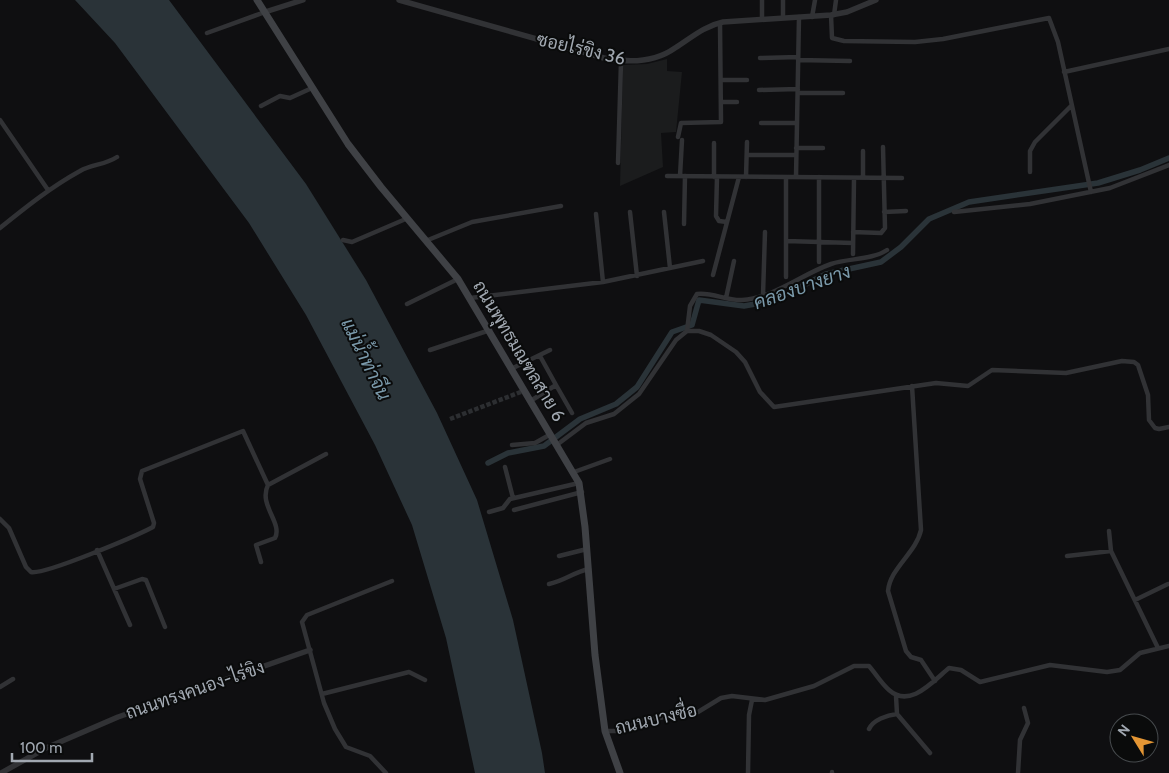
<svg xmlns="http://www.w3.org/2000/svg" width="1169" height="773" font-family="Cabin,Sarabun,sans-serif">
<rect width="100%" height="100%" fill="#0f0f11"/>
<path fill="#1b1c1d" d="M 667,59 L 667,71 L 682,72 L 676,132 L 661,133 L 663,167 L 620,186 L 623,65 L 647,64 Z"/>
<path fill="#2a3338" d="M 75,0 L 169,0 L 306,184 L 366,280 L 437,413 L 477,500 L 513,620 L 542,753 L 545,773 L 475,773 L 446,638 L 412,525 L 375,445 L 306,315 L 249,223 L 115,43 Z"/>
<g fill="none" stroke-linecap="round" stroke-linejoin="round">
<path stroke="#2a3338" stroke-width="5.5" d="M 488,463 L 508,453 L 544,446 L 580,419 L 616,404 L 637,387 L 672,332 L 692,325 L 699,300 L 744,306 L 761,303 L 776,299 L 826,274 L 881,262 L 901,247 L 929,219 L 969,202 L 1098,183 L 1140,170 L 1169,158"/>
<path stroke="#2c2e31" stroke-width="4.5" stroke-dasharray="4.5 2" stroke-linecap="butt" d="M 450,419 L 526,390"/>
<path stroke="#313235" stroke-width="4.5" d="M 762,0 L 762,19
M 783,0 L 783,18
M 831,15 L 832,38 L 844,41 L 915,42 L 943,39 L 1049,18 L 1058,42 L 1091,192
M 834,15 L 836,0
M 812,17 L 815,0
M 207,33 L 265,12
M 760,58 L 798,57
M 798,60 L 850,61
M 1064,72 L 1169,49
M 721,80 L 747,80
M 759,90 L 798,89
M 798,93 L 843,93
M 721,102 L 737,102
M 261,106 L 280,96 L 290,98 L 312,88
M 0,120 L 48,190
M 761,123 L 797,123
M 678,137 L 681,123 L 721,122 L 720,23
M 796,148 L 823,148
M 747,155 L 796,155
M 618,163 L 621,62
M 1030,172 L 1030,151 L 1035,142 L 1071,106
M 667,176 L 902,178
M 680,176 L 682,140
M 714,177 L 714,143
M 717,177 L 716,216 L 719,221 L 727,222
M 746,177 L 747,142
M 796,177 L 799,17
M 863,177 L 863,151
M 630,212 L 637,276
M 664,212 L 670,268
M 884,212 L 906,211
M 954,212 L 1030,204 L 1110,188 L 1169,165
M 596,214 L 603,282
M 684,224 L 685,176
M 0,228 C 26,207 51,187 80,171 C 92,164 105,165 117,157
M 853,232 L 881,233 L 885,228 L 883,147
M 343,240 L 352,242 L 408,218
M 428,240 L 472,222 L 561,206
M 786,241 L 853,243
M 853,254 L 854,178
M 819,262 L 819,177
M 713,275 L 739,177
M 786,277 L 786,177
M 763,295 L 765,232
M 470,298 L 603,282 L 703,261
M 726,298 L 734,261
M 407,304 L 458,279
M 687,331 L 690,306 L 697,294 C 712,292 727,301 742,300 C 774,298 802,274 831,264 C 849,258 872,260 887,250
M 430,350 L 490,330
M 540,356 L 556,385
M 513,368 L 550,350
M 912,386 L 921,530 C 916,553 890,568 888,591 L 906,651 L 911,657 L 921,660 L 935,681
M 532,400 L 556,385 L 572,413
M 558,444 L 586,423 L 614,414 L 639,394 L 676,340 L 687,331 L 699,331 L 711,335 L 736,352 L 745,362 L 760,392 L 774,407 L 936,383 L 968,386 L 992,370 L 1066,373 L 1122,361 L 1134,362 L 1138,365 L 1148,395 L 1149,420 L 1155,428 L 1159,429 L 1169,427
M 512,445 L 535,443 L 551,434
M 505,467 L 513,498
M 574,472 L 610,459
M 268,485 L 326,454
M 514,510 L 582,492
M 489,512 L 503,508 L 510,499 L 579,483
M 0,519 L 9,528 L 26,567 L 31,572 C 45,575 136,536 153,527 L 154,523 L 140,479 L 142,471 L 243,431 L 268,485 C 258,505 283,523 275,538 L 256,545 L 261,562
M 1109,531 L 1111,551
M 97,550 L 130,625
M 559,556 L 587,549
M 1067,556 L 1111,551 L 1158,648
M 549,584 C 564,581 574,572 589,569
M 114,589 L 142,579 L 146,580 L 165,627
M 1135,600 L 1168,584
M 0,687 L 13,679
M 322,694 L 409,672 L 425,680
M 896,696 L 897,714
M 869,729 C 873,720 887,715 897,714 L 930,753
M 605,731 L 619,731 L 640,721 L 698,712 L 721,698 L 732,696 L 765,700 L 814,686 L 854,666 L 869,666 C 876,674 881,683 889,690 C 910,709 933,681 949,668 L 961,670 L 980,682 L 1050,665 L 1107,672 L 1120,670 L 1140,653 L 1169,646
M 386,773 L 370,756 L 346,747 L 335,729 L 324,703 L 302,622 L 307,615 L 392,581
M 748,773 L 749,715 L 752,700
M 832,773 L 832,772
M 1018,773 L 1020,740 L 1028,723 L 1024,708"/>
<path stroke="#313235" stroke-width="5.5" d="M 399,0 L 604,58 C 629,63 654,63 675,48 C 691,38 704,26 723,22 L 831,15 L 847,12 L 876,0
M 265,12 L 303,0
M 1,773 L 46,748 L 118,717 L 310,650"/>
<path stroke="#3f4145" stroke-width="7" d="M 257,0 L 348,144 L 381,187 L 458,279 L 579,483 L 585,527 L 595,655 L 605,731 L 620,773"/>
</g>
<g text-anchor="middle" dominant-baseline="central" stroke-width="4" stroke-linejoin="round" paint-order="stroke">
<g font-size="18" fill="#a1a8b1" stroke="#0a0b0b">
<text transform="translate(581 49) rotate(13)">ซอยไร่ขิง 36</text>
<text transform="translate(519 351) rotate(59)">ถนนพุทธมณฑลสาย 6</text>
<text transform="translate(195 690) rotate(-19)">ถนนทรงคนอง-ไร่ขิง</text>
<text transform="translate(656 719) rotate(-13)">ถนนบางซื่อ</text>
</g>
<g font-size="19" font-style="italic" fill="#7a99aa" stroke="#0a0b0b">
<text transform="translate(802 287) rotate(-19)">คลองบางยาง</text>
<text transform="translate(366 359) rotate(64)">แม่น้ำท่าจีน</text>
</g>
</g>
<g transform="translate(1134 738) rotate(307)"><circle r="24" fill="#0a0b0b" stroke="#464a4d"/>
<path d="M0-4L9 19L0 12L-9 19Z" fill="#e49634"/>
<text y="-8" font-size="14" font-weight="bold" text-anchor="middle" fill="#a1a8b1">N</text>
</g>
<path d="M12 753v8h80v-8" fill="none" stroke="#a1a8b1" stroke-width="2.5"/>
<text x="20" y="753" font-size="15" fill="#a1a8b1" stroke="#0a0b0b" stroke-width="4" paint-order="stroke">100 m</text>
</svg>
